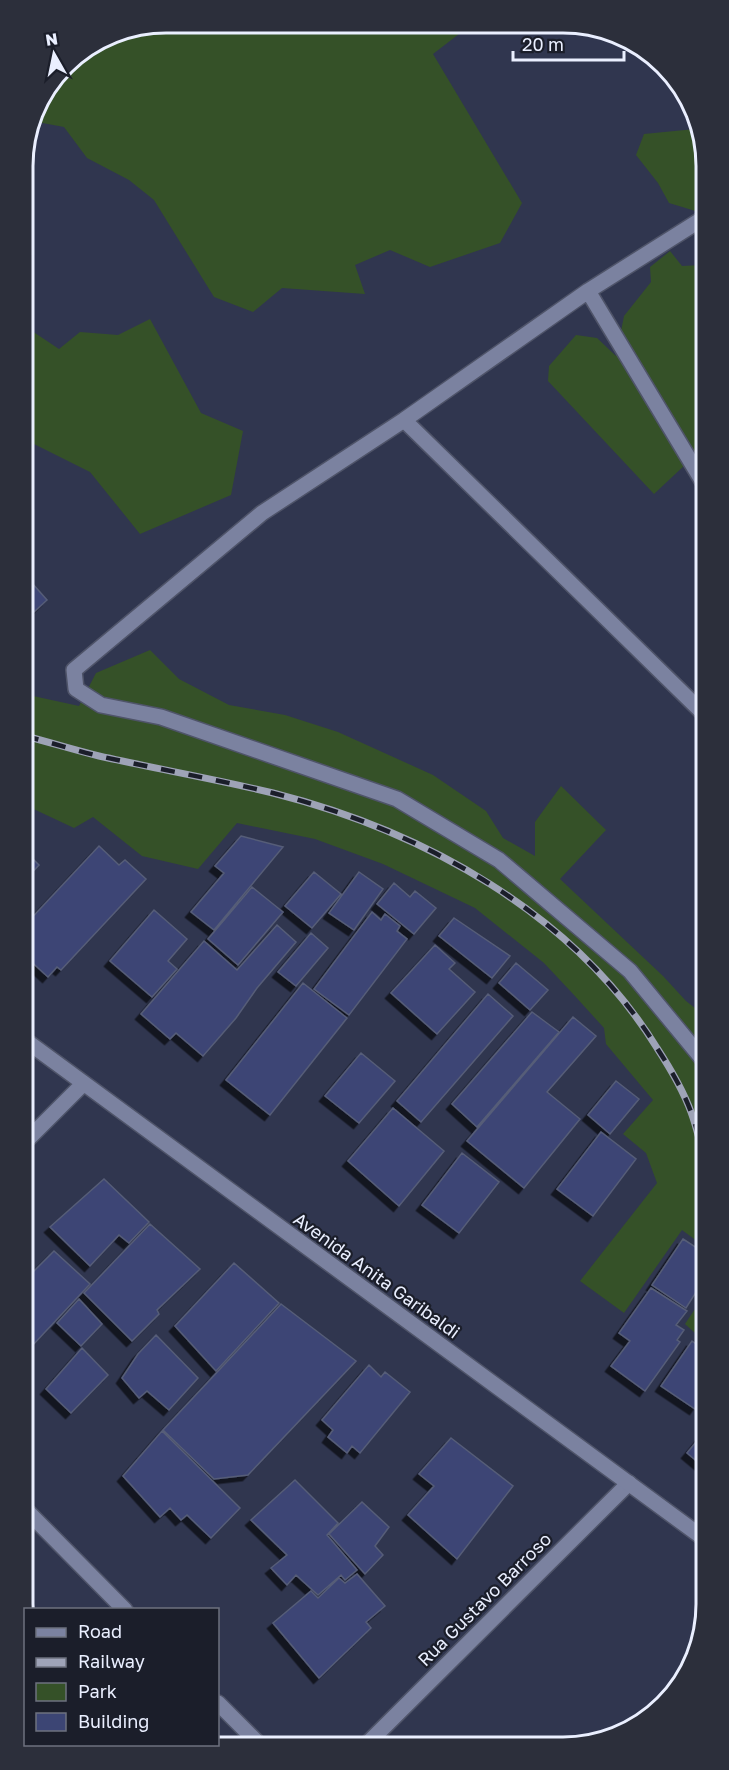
<svg xmlns="http://www.w3.org/2000/svg" width="729" height="1770" font-family="'Golos Text',sans-serif">
<defs>
<filter id="shadow"><feDropShadow dx="-5.5" dy="5.5" stdDeviation="0" flood-color="#0009"/></filter>
</defs>
<rect width="100%" height="100%" fill="#30364f"/>
<path fill="#355128" d="M 166,23 L 472,24 L 433,54 L 522,203 L 500,243 L 430,267 L 390,250 L 355,265 L 365,294 L 282,288 L 253,312 L 214,297 L 154,200 L 129,180 L 87,158 L 64,127 L 32,121 L 37,103 L 71,58 L 111,33 Z
M 695,129 L 702,131 L 702,213 L 669,203 L 658,183 L 636,155 L 644,134 Z
M 670,251 L 682,266 L 702,265 L 703,448 L 654,494 L 548,381 L 549,366 L 576,335 L 597,338 L 616,356 L 624,316 L 651,282 L 650,267 Z
M 150,319 L 201,413 L 243,431 L 231,495 L 140,534 L 90,472 L 24,439 L 23,325 L 59,349 L 80,332 L 118,335 Z
M 150,650 L 179,679 L 229,705 L 285,715 L 338,732 L 433,775 L 486,811 L 503,838 L 535,856 L 535,822 L 561,786 L 606,830 L 560,879 L 663,976 L 686,1001 L 704,1015 L 705,1247 L 682,1230 L 624,1313 L 580,1281 L 657,1183 L 646,1153 L 623,1134 L 653,1100 L 606,1044 L 604,1028 L 574,995 L 544,963 L 475,908 L 383,864 L 315,839 L 237,823 L 198,869 L 142,856 L 93,817 L 74,828 L 25,805 L 24,694 L 79,706 L 96,673 Z
M 705,1294 L 705,1342 L 685,1324 Z"/>
<path fill="#3c4574" stroke="#565d78" stroke-width="1.5" filter="url(#shadow)" d="M 24,574 L 47,600 L 24,621 Z
M 241,836 L 283,847 L 214,930 L 191,912 L 224,873 L 215,866 Z
M 99,846 L 119,865 L 125,860 L 146,879 L 61,970 L 57,967 L 48,977 L 25,956 L 25,925 Z
M 25,851 L 39,865 L 25,880 Z
M 314,872 L 341,894 L 312,928 L 285,906 Z
M 359,872 L 383,889 L 354,930 L 329,913 Z
M 394,883 L 410,897 L 415,891 L 436,908 L 414,934 L 377,904 Z
M 252,887 L 283,912 L 238,965 L 208,939 Z
M 154,910 L 187,939 L 168,961 L 177,969 L 152,997 L 110,961 Z
M 372,912 L 381,920 L 385,914 L 400,926 L 397,931 L 407,939 L 349,1015 L 314,989 Z
M 454,918 L 510,956 L 492,978 L 439,936 Z
M 277,925 L 296,942 L 257,988 L 236,1018 L 203,1056 L 176,1033 L 170,1039 L 141,1014 L 204,941 L 237,970 Z
M 311,933 L 328,948 L 296,986 L 278,972 Z
M 435,945 L 455,963 L 449,969 L 475,992 L 437,1034 L 391,993 Z
M 516,963 L 548,990 L 530,1010 L 499,983 Z
M 303,983 L 347,1018 L 270,1115 L 226,1080 Z
M 488,994 L 513,1016 L 421,1122 L 397,1101 Z
M 532,1012 L 559,1032 L 477,1127 L 452,1104 Z
M 573,1017 L 596,1036 L 547,1092 L 580,1119 L 524,1188 L 467,1141 Z
M 361,1053 L 395,1081 L 359,1123 L 325,1096 Z
M 616,1081 L 639,1099 L 610,1134 L 588,1115 Z
M 393,1108 L 444,1151 L 399,1206 L 348,1161 Z
M 601,1132 L 636,1159 L 593,1216 L 557,1189 Z
M 462,1153 L 499,1182 L 459,1233 L 422,1205 Z
M 104,1179 L 149,1222 L 129,1243 L 119,1235 L 90,1266 L 50,1227 Z
M 150,1224 L 200,1269 L 157,1310 L 159,1314 L 132,1341 L 84,1293 Z
M 683,1239 L 700,1250 L 705,1270 L 705,1278 L 686,1308 L 652,1285 Z
M 54,1251 L 90,1284 L 31,1347 L 26,1343 L 26,1279 Z
M 234,1263 L 279,1303 L 216,1371 L 175,1326 Z
M 651,1288 L 687,1311 L 676,1325 L 684,1330 L 677,1340 L 680,1342 L 645,1391 L 611,1366 L 630,1341 L 619,1333 Z
M 79,1299 L 102,1324 L 81,1346 L 57,1323 Z
M 281,1304 L 356,1361 L 248,1475 L 214,1479 L 163,1430 Z
M 156,1335 L 198,1378 L 169,1410 L 147,1391 L 139,1398 L 122,1378 L 138,1354 Z
M 692,1341 L 705,1351 L 706,1393 L 695,1409 L 661,1386 Z
M 82,1348 L 108,1375 L 71,1413 L 46,1389 Z
M 369,1365 L 381,1377 L 385,1372 L 410,1392 L 360,1453 L 352,1446 L 347,1453 L 328,1437 L 333,1430 L 322,1420 Z
M 706,1430 L 706,1469 L 687,1453 Z
M 162,1431 L 240,1508 L 211,1538 L 187,1515 L 181,1520 L 170,1508 L 160,1517 L 123,1476 Z
M 451,1438 L 513,1486 L 457,1559 L 408,1515 L 434,1486 L 419,1474 Z
M 295,1480 L 338,1523 L 327,1535 L 357,1570 L 345,1580 L 341,1575 L 318,1595 L 296,1575 L 287,1585 L 271,1568 L 287,1555 L 251,1520 Z
M 362,1502 L 389,1527 L 375,1546 L 383,1555 L 365,1574 L 329,1534 Z
M 357,1574 L 385,1606 L 366,1622 L 371,1628 L 319,1678 L 273,1623 L 311,1591 L 318,1598 L 339,1578 L 345,1583 Z"/>
<g fill="none" stroke-linecap="round" stroke-linejoin="round">
<defs>
<path id="lane" d="M 702,219 L 588,291 L 404,420 L 262,513 L 74,670 L 76,689 L 101,705 L 161,717 L 397,799 L 499,860 L 630,971 L 705,1062
M 588,291 L 703,482
M 404,420 L 703,713"/>
<path id="street" d="M 27,1511 L 125,1610
M 218,1703 L 259,1744
M 367,1744 L 629,1483"/>
<path id="secondary" d="M 25,1040 L 706,1540
M 26,1141 L 83,1084"/>
</defs>
<use href="#lane" stroke="#4f5469" stroke-width="18"/>
<use href="#street" stroke="#4f5469" stroke-width="18"/>
<use href="#secondary" stroke="#4f5469" stroke-width="18"/>
<use href="#lane" stroke="#7b82a0" stroke-width="15"/>
<use href="#street" stroke="#7b82a0" stroke-width="15"/>
<use href="#secondary" stroke="#7b82a0" stroke-width="15"/>
<defs>
<path id="rail" d="M 25,736 C 49,742 74,750 99,756 C 157,769 215,779 273,793 C 423,831 574,913 657,1048 C 670,1068 683,1090 691,1112 C 697,1128 700,1144 705,1160"/>
</defs>
<use href="#rail" stroke="#9ea3b7" stroke-width="7"/>
<use href="#rail" stroke="#1b1e2a" stroke-width="4.5" stroke-dasharray="14" stroke-linecap="butt"/>
</g>
<g text-anchor="middle" dominant-baseline="central" stroke-width="4.5" stroke-linejoin="round" paint-order="stroke">
<g font-size="18" fill="#eaefff" stroke="#1b1e2a">
<text transform="translate(377 1275) rotate(36)">Avenida Anita Garibaldi</text>
<text transform="translate(484 1599) rotate(-45)">Rua Gustavo Barroso</text>
</g>
</g>
<path d="M0 0H729V1770H0ZM166 33H563A133 133 0 0 1 696 166V1604A133 133 0 0 1 563 1737H166A133 133 0 0 1 33 1604V166A133 133 0 0 1 166 33Z" fill="#2c2f3b" fill-rule="evenodd"/>
<path fill="none" stroke="#eaefff" stroke-width="3" d="M166 33H563A133 133 0 0 1 696 166V1604A133 133 0 0 1 563 1737H166A133 133 0 0 1 33 1604V166A133 133 0 0 1 166 33Z"/>
<rect x="24" y="1608" width="195" height="138" fill="#1b1e2a" stroke="#6e727f" stroke-width="1.5"/>
<rect x="36" y="1628" width="30" height="9" fill="#7b82a0" stroke="#6e727f" stroke-width="1.5"/>
<text x="78" y="1638" font-size="18" fill="#eaefff">Road</text>
<rect x="36" y="1658" width="30" height="9" fill="#9ea3b7" stroke="#6e727f" stroke-width="1.5"/>
<text x="78" y="1668" font-size="18" fill="#eaefff">Railway</text>
<rect x="36" y="1683" width="30" height="18" fill="#355128" stroke="#6e727f" stroke-width="1.5"/>
<text x="78" y="1698" font-size="18" fill="#eaefff">Park</text>
<rect x="36" y="1713" width="30" height="18" fill="#3c4574" stroke="#6e727f" stroke-width="1.5"/>
<text x="78" y="1728" font-size="18" fill="#eaefff">Building</text>
<g transform="translate(54 54) rotate(351)" stroke="#1b1e2a" stroke-width="4.5" paint-order="stroke">
<path d="M0-4.5L10 22L0 15L-10 22Z" fill="#eaefff"/>
<text y="-9" font-size="16" font-weight="bold" text-anchor="middle" fill="#eaefff">N</text>
</g>
<path d="M513 51v9h111v-9" fill="none" stroke="#eaefff" stroke-width="3"/>
<text x="522" y="51" font-size="18" fill="#eaefff" stroke="#1b1e2a" stroke-width="4.5" paint-order="stroke">20 m</text>
</svg>
